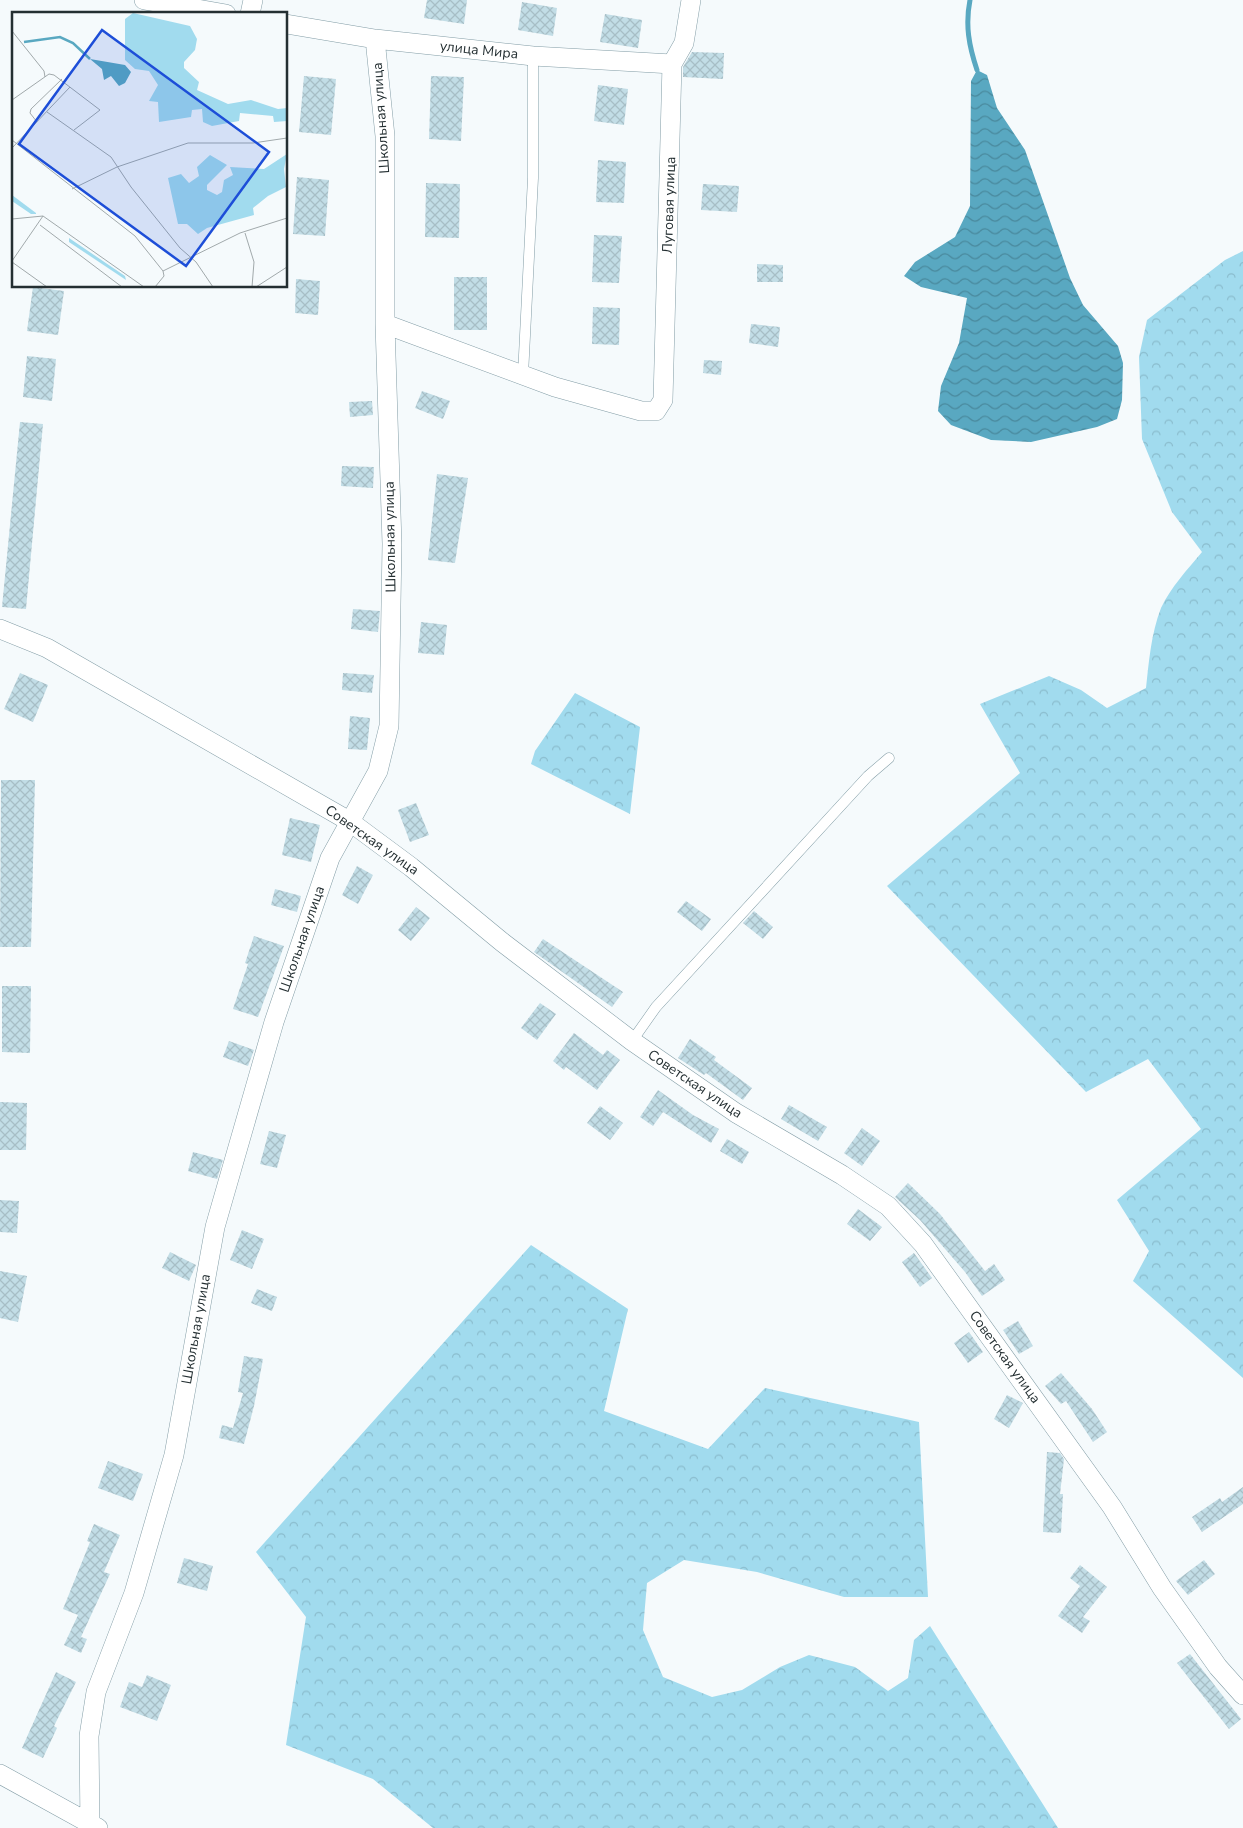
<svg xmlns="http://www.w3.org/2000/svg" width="1243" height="1828" font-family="'Nunito Sans',sans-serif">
<defs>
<pattern id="forest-crowns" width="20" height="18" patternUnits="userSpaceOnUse" patternTransform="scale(1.25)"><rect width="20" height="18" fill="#a1dbee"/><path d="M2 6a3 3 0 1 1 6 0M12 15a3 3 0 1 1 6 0" fill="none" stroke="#8abccd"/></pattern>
<pattern id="water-waves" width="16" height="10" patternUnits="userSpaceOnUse" patternTransform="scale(1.25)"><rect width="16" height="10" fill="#59a8c1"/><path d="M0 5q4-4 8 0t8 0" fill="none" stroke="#49899d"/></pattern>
<pattern id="building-cross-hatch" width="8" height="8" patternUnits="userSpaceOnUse" patternTransform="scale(1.25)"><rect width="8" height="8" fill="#c2dde6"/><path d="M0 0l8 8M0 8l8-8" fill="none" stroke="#a7bec6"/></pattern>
</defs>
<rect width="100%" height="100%" fill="#f5fafc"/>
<path fill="url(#forest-crowns)" d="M 1243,251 L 1243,1378 L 1133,1281 L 1149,1251 L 1117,1200 L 1201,1129 L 1148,1059 L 1086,1092 L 887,886 L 1020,773 L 980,704 L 1049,676 L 1081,690 L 1107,708 L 1146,688 C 1149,661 1151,634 1161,608 C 1171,587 1187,570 1202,552 L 1172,512 L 1142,439 L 1139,357 L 1147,320 L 1225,260 Z
M 575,693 L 640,727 L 630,814 L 531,764 L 535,751 Z
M 531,1245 L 628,1309 L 604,1411 L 708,1449 L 765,1388 L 919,1422 L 928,1597 L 844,1597 L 757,1572 L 684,1560 L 647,1583 L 643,1630 L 663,1677 L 712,1697 L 742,1690 L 780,1667 L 809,1655 L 855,1667 L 888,1691 L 908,1678 L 914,1640 L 930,1626 L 1058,1828 L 433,1828 L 373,1779 L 286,1745 L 306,1617 L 256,1552 Z"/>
<path fill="url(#water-waves)" d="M 977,70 L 987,75 L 997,108 L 1025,150 L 1070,278 L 1083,305 L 1118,346 L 1123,363 L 1122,400 L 1117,419 L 1097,427 L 1031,442 L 991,440 L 951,425 L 938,411 L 941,386 L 959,343 L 967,298 L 921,287 L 904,276 L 915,262 L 955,237 L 970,206 L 971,81 Z"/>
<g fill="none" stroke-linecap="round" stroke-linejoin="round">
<path stroke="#59a8c1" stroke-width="5" d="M 970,0 C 965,25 969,46 977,70"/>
</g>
<path fill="url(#building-cross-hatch)" d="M 427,0 L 467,0 L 464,24 L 424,18 Z
M 522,2 L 557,8 L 553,36 L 518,30 Z
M 605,14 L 642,20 L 638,48 L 600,42 Z
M 692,52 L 724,53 L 723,79 L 683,77 L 683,67 Z
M 304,76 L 336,79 L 331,135 L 299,132 Z
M 431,76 L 464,77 L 461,141 L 429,139 Z
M 598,85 L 628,89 L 624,125 L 594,121 Z
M 598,160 L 626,162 L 624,203 L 596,202 Z
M 297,177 L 329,180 L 325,236 L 293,234 Z
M 426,183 L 460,184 L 459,238 L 425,237 Z
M 703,184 L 739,186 L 737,212 L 701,210 Z
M 594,235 L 622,236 L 619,283 L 592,282 Z
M 757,264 L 783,265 L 783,282 L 757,282 Z
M 454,277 L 487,277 L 487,330 L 454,330 Z
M 296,279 L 320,281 L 318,315 L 295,313 Z
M 33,287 L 64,291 L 58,335 L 27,331 Z
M 593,307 L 620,308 L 619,345 L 592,344 Z
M 751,324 L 780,327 L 778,347 L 749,343 Z
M 27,356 L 56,359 L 52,401 L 23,397 Z
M 704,360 L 722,361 L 721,375 L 703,373 Z
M 422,391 L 450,401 L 443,419 L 415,408 Z
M 372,401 L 373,415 L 350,417 L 349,402 Z
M 20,422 L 43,424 L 26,609 L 2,607 Z
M 342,466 L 374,467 L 373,488 L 341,486 Z
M 437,474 L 468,478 L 455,563 L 428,560 Z
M 353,609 L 380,611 L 378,632 L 351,629 Z
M 421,622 L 447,625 L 444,655 L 418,653 Z
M 20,673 L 48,685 L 33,722 L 4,709 Z
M 343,673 L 374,675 L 372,693 L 342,690 Z
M 350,716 L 370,718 L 367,750 L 348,749 Z
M 1,780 L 35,780 L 31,947 L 0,947 Z
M 416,803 L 429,835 L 410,842 L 398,810 Z
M 290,818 L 320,825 L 311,862 L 282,855 Z
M 357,866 L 373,875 L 358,904 L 342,895 Z
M 275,889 L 301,896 L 297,912 L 271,905 Z
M 686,901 L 711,919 L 702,931 L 677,912 Z
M 416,907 L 430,918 L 411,941 L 398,930 Z
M 754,911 L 773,927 L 763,939 L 743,923 Z
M 254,936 L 284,946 L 258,1017 L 233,1009 L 248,964 L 245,963 Z
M 543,939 L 623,992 L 612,1007 L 534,952 Z
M 2,986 L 31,986 L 30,1053 L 2,1052 Z
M 540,1003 L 556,1014 L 537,1040 L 521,1028 Z
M 574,1033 L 603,1055 L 607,1050 L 620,1060 L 597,1090 L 566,1067 L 564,1070 L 553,1061 Z
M 690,1039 L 716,1057 L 714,1060 L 752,1088 L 743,1100 L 706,1073 L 704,1075 L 678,1058 Z
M 229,1041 L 254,1050 L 248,1066 L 223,1057 Z
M 658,1090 L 693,1115 L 719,1129 L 711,1143 L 663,1112 L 653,1126 L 640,1117 Z
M 0,1102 L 27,1103 L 26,1150 L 0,1150 Z
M 789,1105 L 827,1127 L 818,1141 L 781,1119 Z
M 600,1106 L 623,1123 L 610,1140 L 587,1123 Z
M 862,1128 L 880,1141 L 862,1166 L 844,1153 Z
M 269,1131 L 286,1135 L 277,1168 L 260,1164 Z
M 727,1139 L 749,1152 L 742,1164 L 720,1151 Z
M 193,1152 L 223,1160 L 217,1179 L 188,1171 Z
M 908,1183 L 940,1214 L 985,1271 L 994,1264 L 1005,1280 L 982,1296 L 965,1272 L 920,1220 L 895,1197 Z
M 0,1200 L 19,1201 L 17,1233 L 0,1232 Z
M 858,1209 L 882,1227 L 870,1241 L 847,1224 Z
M 242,1230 L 264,1239 L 252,1269 L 230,1260 Z
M 170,1252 L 196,1265 L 189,1281 L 162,1268 Z
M 914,1253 L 932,1278 L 920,1287 L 902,1262 Z
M 0,1271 L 27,1276 L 18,1322 L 0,1318 Z
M 257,1289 L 277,1297 L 272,1311 L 251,1303 Z
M 1018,1321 L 1033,1346 L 1019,1354 L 1003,1330 Z
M 969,1332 L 983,1352 L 968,1363 L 954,1343 Z
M 244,1356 L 263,1359 L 254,1406 L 244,1444 L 219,1438 L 222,1425 L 233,1428 L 243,1393 L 238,1392 Z
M 1061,1373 L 1092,1409 L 1107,1432 L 1093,1442 L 1066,1401 L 1061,1404 L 1045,1386 Z
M 1007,1395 L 1023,1403 L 1009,1428 L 994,1419 Z
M 1047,1452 L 1060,1453 L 1064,1459 L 1060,1494 L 1063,1494 L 1061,1533 L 1043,1532 Z
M 108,1461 L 143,1474 L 133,1501 L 98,1488 Z
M 1243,1487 L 1243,1504 L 1202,1532 L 1192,1517 L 1220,1498 L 1222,1502 Z
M 94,1524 L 120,1535 L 104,1572 L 110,1574 L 81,1637 L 87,1639 L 81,1653 L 64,1645 L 78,1615 L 63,1609 L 90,1542 L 87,1541 Z
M 184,1558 L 213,1566 L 207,1591 L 177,1583 Z
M 1204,1560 L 1215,1574 L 1188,1595 L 1176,1581 Z
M 1080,1565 L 1107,1587 L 1083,1617 L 1090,1621 L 1082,1633 L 1058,1616 L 1080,1586 L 1070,1578 Z
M 1190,1654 L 1241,1719 L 1229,1729 L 1177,1663 Z
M 56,1672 L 76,1682 L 54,1726 L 57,1728 L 43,1758 L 22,1748 Z
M 147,1675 L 171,1685 L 157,1721 L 120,1707 L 129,1682 L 142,1687 Z"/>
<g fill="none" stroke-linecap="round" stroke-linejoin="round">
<defs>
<path id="service" d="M 523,375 L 533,178 L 533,56
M 632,1041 L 656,1007 L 868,776 L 889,758"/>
<path id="minor" d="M 144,0 L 226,14
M 250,14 L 253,0
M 286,24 L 375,39 L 533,56 L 672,64
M 385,324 L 555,387 L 641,411 L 656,411 L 663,400 L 672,64 L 684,43 L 691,0
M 0,629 L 47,648 L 349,821 L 411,867 L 502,942 L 632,1041 L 736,1113 L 842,1175 L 888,1206 L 923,1244 L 1112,1507 L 1162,1588 L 1218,1667 L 1243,1695
M 0,1774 L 98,1828
M 90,1828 L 89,1736 L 96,1692 L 134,1593 L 174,1455 L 215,1227 L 274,1022 L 330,858 L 378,771 L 389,726 L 392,544 L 385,324 L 385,136 L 375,39"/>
</defs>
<use href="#service" stroke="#839da6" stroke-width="11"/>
<use href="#minor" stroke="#839da6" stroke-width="20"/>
<use href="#service" stroke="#fff" stroke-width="10"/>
<use href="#minor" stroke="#fff" stroke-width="19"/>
</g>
<g text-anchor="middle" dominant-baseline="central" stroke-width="4" stroke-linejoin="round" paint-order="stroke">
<g font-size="14" fill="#242f32" stroke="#fff">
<text transform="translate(479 50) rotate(6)">улица Мира</text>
<text transform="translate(381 118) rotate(-94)">Школьная улица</text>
<text transform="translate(669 205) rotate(-88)">Луговая улица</text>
<text transform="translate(390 537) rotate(-91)">Школьная улица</text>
<text transform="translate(372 840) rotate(35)">Советская улица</text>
<text transform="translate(302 939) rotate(-71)">Школьная улица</text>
<text transform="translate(695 1084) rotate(34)">Советская улица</text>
<text transform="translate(196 1329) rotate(-80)">Школьная улица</text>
<text transform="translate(1005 1357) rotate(54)">Советская улица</text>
</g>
</g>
<g transform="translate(12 12)">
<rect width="275" height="275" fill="#f5fafc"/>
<path d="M 121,1 L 178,14 L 185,27 L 183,38 L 172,50 L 172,56 L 187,70 L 185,78 L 216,92 L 239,88 L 266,97 L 275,96 L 275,109 L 262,110 L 261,104 L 228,101 L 227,109 L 200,114 L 191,110 L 190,97 L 180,98 L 179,105 L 147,110 L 146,90 L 137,89 L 146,73 L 137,59 L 123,57 L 113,48 L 113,7 ZM 275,142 L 272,157 L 274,175 L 256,184 L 241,196 L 242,203 L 195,216 L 186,222 L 175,212 L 166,212 L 156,166 L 169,162 L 177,171 L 187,164 L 185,155 L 198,143 L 215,153 L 195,173 L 195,178 L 205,183 L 210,180 L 212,168 L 221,163 L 218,155 L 252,157 ZM 0,183 L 24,201 L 24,202 L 19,202 L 0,189 ZM 57,226 L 113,264 L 114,268 L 57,230 Z" fill="#a1dbee"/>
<path d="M 78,47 L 113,53 L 119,60 L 113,71 L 107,74 L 99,64 L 92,68 L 90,57 Z" fill="#59a8c1"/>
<path fill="none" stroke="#59a8c1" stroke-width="2.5" d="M 12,30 L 48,25 L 61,31 L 78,47"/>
<path fill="none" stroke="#a1a9ab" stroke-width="1" d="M 0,19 L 32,59 L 33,65M 0,88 L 37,62 L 42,63 L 88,98 L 62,118M 35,100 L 99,145 L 119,175 L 168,236 L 184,250 L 201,275M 25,110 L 18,101 L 19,97 L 50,67M 0,128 L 123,224 L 151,259M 0,136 L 58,75M 60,177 L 105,155 L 176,131 L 241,131 L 275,126M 31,204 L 132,275M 0,207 L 31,204M 28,213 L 110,275M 233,221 L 242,250 L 240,275M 0,249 L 31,204M 0,250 L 35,275M 143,275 L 152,264 L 151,259 L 228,221 L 275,206M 244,275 L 275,255"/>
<path fill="#1d4ed8" fill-opacity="0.15" stroke="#1d4ed8" stroke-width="2.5" d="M 90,18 L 257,140 L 174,254 L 7,132 Z"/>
<rect width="275" height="275" fill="none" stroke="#242f32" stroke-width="2.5"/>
</g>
</svg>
